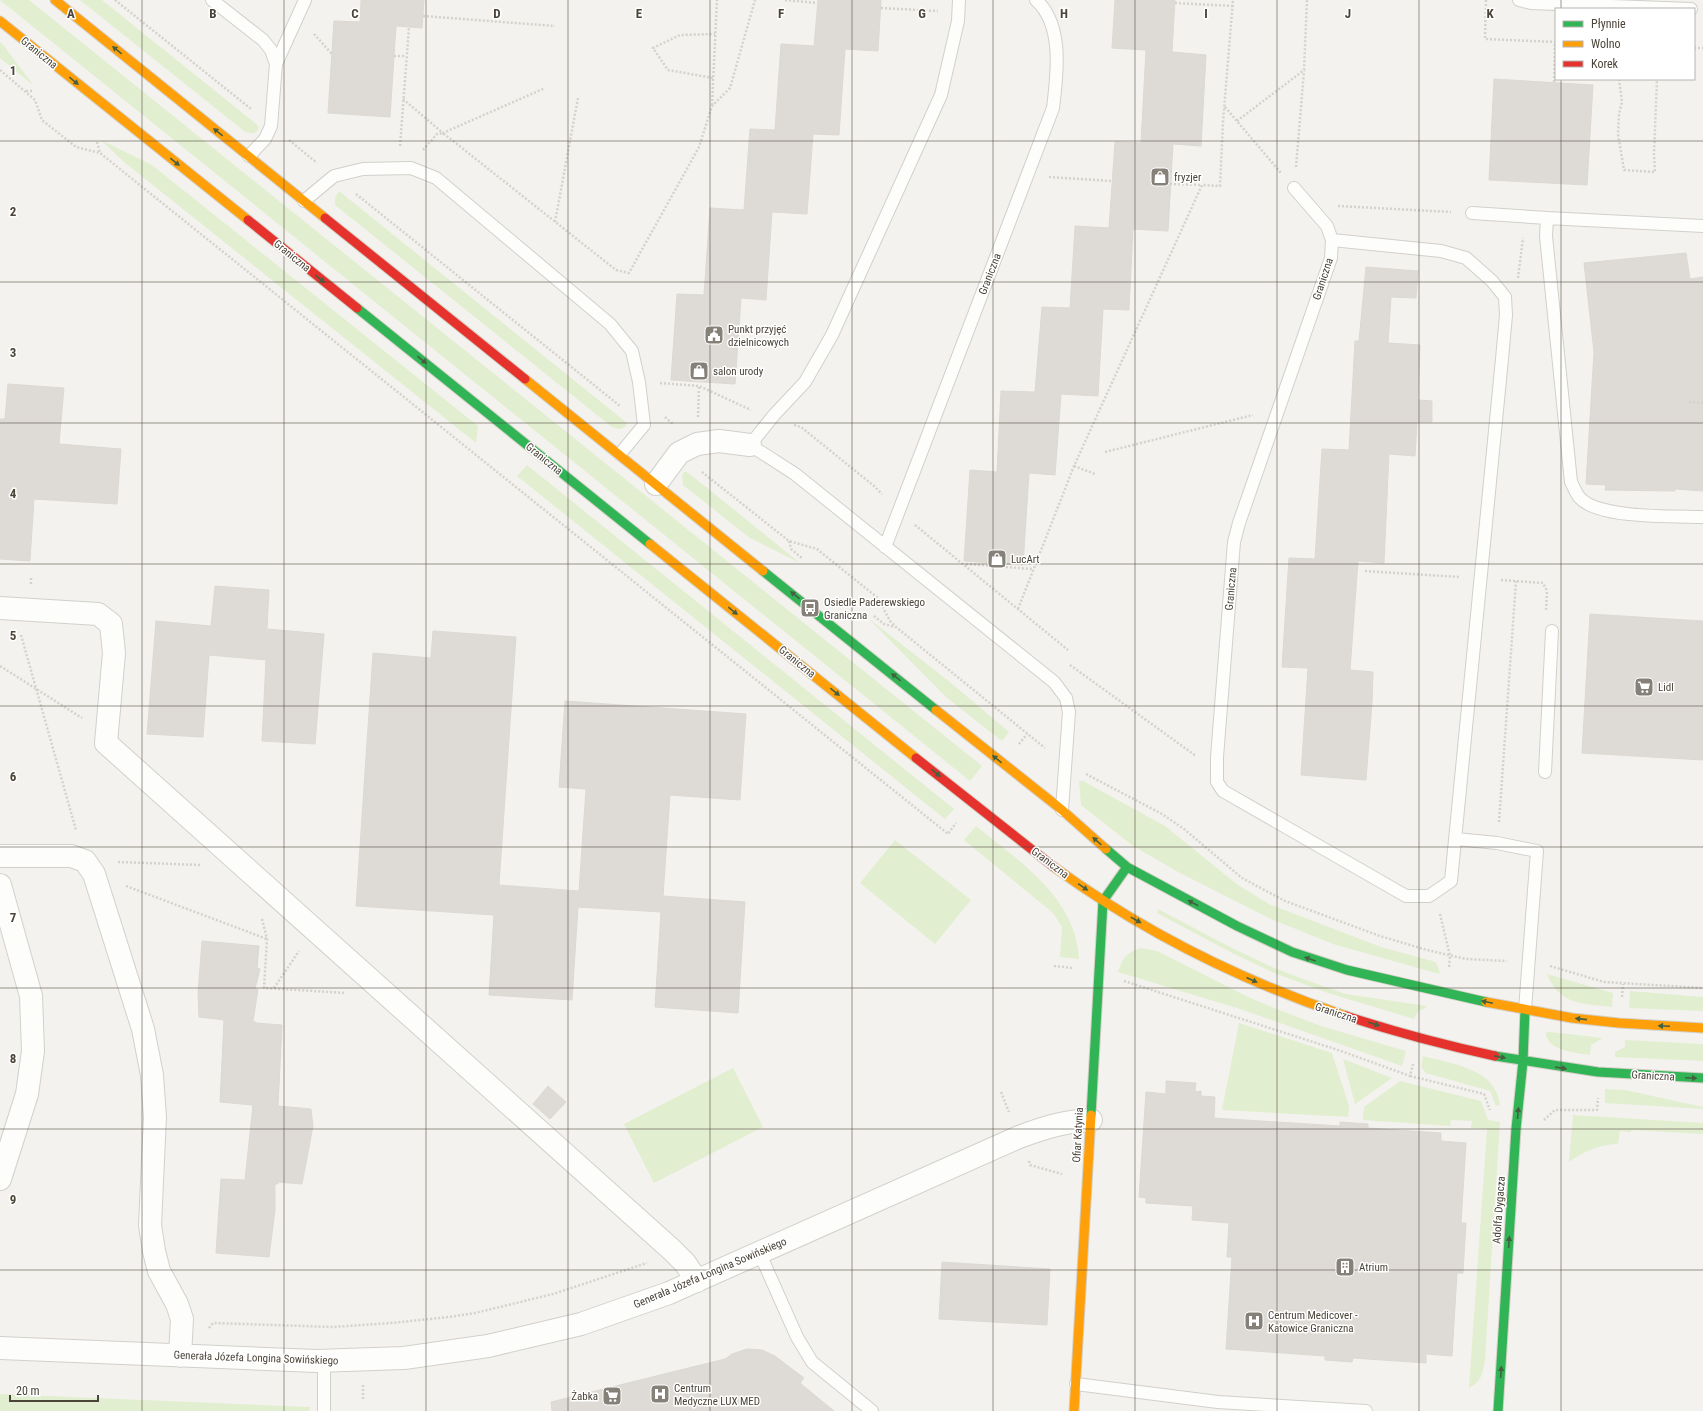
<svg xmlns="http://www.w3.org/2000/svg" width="1703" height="1411" font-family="'Roboto Condensed',sans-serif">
<rect width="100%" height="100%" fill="#f4f2ee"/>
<path fill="#e1eecf" d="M 0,0 L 29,0 L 982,766 L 970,781 Z
M 80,0 L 102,0 L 255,123 L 259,127 C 257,135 250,134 244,131 Z
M 0,42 L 4,46 L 34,86 L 0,58 Z
M 101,140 L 152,165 L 478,426 L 476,443 L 124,162 Z
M 339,191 L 627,423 L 625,427 L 619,429 L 612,427 L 335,205 L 335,198 Z
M 527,465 L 954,809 L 945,819 L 517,476 Z
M 684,472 L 687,472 L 691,475 L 800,563 L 750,538 L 683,485 L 682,475 Z
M 868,618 L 951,683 L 1009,732 L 1002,741 L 946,697 Z
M 1079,781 L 1083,781 L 1165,826 L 1238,885 L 1269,904 L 1381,947 L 1436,962 L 1440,973 L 1439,974 L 1333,944 L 1271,919 L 1180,873 L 1133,846 L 1081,805 Z
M 976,826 C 1019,861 1076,897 1079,959 L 1060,957 L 1062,927 L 1053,913 L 964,840 Z
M 895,840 L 971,900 L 935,944 L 860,883 Z
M 1158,909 L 1228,946 L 1274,968 L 1325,987 L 1346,994 L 1427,1006 L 1424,1009 L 1419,1010 L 1414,1019 L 1328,993 L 1274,973 L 1232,953 L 1157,913 Z
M 1141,948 L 1157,951 L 1248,997 L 1279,1010 L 1321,1026 L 1406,1051 L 1402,1066 L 1240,1009 L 1118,972 C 1122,958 1127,952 1141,948 Z
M 1547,974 L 1613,993 L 1612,1007 C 1583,1003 1560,1006 1547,974 Z
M 1630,991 L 1703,997 L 1703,1011 L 1629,1008 Z
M 1239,1023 L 1332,1053 L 1349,1106 L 1348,1117 L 1222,1110 Z
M 1547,1032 L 1550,1032 L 1603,1038 L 1591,1045 L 1590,1055 C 1577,1053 1549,1051 1546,1035 Z
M 1625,1040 L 1703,1044 L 1703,1061 L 1615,1057 L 1615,1052 L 1625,1047 Z
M 1423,1056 C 1452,1064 1496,1068 1500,1105 L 1496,1106 L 1490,1091 L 1426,1073 L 1421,1067 Z
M 1343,1059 L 1392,1078 L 1355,1104 Z
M 733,1068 L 763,1127 L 654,1183 L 624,1124 Z
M 1400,1081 L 1481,1101 L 1488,1120 L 1500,1122 L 1485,1360 C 1483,1373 1481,1382 1469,1388 L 1487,1129 L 1471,1128 L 1472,1121 L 1451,1120 L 1450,1126 L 1363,1120 L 1364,1107 Z
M 1605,1089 L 1625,1090 L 1703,1107 L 1703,1109 L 1605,1103 Z
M 1573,1115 L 1703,1123 L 1703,1134 L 1631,1130 L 1631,1132 L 1620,1131 L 1618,1144 C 1600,1144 1583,1152 1569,1162 Z
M 0,1394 L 310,1407 L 309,1411 L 0,1411 Z"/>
<path fill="#dedbd6" stroke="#dcd9d4" d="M 361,0 L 424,0 L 422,28 L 396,26 L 390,117 L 328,113 L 334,21 L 360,22 Z
M 818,0 L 881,0 L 878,51 L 845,49 L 839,135 L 813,134 L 807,214 L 772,212 L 766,300 L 741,298 L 735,384 L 671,380 L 677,294 L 704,295 L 710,208 L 744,210 L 750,129 L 775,130 L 781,44 L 814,46 Z
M 1115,0 L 1175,0 L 1172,52 L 1206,55 L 1201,146 L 1173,144 L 1168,231 L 1133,229 L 1129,310 L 1103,309 L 1098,396 L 1061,394 L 1055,475 L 1029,473 L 1023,565 L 964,561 L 970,470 L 997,472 L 1001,391 L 1035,392 L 1042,307 L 1070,308 L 1075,226 L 1109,228 L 1115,142 L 1141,143 L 1146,50 L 1112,48 Z
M 1494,79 L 1593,85 L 1587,185 L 1489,180 Z
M 1686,253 L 1690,279 L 1703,277 L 1703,491 L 1675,489 L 1675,491 L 1605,490 L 1606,485 L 1586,484 L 1594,352 L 1584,263 Z
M 1366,267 L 1418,271 L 1416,298 L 1391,297 L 1388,343 L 1420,345 L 1418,400 L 1432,401 L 1432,422 L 1417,422 L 1415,456 L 1389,454 L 1384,563 L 1358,561 L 1350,670 L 1373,672 L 1372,703 L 1366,780 L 1301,775 L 1308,668 L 1282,667 L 1289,558 L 1315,559 L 1322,449 L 1349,450 L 1355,341 L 1359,341 Z
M 8,384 L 64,388 L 59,444 L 121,449 L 117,504 L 34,499 L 30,561 L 0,559 L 0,419 L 5,419 Z
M 215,586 L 269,590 L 267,629 L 324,634 L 315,744 L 262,741 L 266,660 L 209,655 L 203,737 L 147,734 L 156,621 L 211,626 Z
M 1590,614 L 1703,621 L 1703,760 L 1582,753 Z
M 433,631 L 516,637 L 499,885 L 579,891 L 586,789 L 559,787 L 565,701 L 746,714 L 740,800 L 670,795 L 663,896 L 745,902 L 738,1013 L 655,1007 L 661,912 L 578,907 L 572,1000 L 489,995 L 494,915 L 356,906 L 373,653 L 431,658 Z
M 202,941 L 259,946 L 257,968 L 260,969 L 255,989 L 258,989 L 253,1022 L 256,1022 L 256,1023 L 282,1025 L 278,1106 L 311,1109 L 313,1126 L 302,1184 L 278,1182 L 278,1184 L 275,1184 L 275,1210 L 269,1257 L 216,1253 L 221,1179 L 245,1180 L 253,1105 L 220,1102 L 224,1020 L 199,1017 L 198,993 Z
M 1166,1081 L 1196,1083 L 1195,1092 L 1201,1091 L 1201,1096 L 1215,1097 L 1214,1118 L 1340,1126 L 1340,1122 L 1368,1124 L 1368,1128 L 1441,1133 L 1441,1141 L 1466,1143 L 1461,1223 L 1466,1223 L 1463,1273 L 1457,1273 L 1452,1356 L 1426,1354 L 1426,1363 L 1353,1358 L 1352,1362 L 1325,1360 L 1325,1356 L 1226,1349 L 1232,1257 L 1227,1257 L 1229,1223 L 1192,1220 L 1193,1206 L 1146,1203 L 1146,1198 L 1139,1197 L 1146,1092 L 1166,1094 Z
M 548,1086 L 566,1102 L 550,1119 L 533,1104 Z
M 942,1262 L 1050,1269 L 1047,1325 L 939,1319 Z
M 747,1349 L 762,1350 L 775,1356 L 804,1378 L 800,1383 L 834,1411 L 552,1411 L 551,1402 L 725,1359 L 732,1354 Z"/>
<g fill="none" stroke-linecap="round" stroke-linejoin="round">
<defs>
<path id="lane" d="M 212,0 L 263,40 L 271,50 L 276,64 L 271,126 L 265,139 L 249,156
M 959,0 L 958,21 L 941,95 L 832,335 L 805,382 L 774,415 L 750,445 L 795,474 L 1054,682 L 1066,698 L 1069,712 L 1062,810
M 1519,0 L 1531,3 L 1691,9
M 276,64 L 305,0
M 1294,188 L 1327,226 L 1332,240 L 1331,258 L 1239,523 L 1234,542 L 1217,757 L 1217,782 L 1223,791 L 1406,896 L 1429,896 L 1451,881 L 1502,359 L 1506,315 L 1505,297 L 1492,281 L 1466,258 L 1441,251 L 1332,240
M 304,201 L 334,176 L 363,169 L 411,168 L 436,178 L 610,324 L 632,351 L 639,382 L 644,425 L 620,454
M 1472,213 L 1547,218
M 1703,226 L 1547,218 L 1546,236 L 1571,482 C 1574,487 1576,494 1580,498 C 1599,519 1675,516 1703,517
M 885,547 L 1053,108 C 1057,75 1064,25 1036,0
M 1545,772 L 1552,631
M 1456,839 L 1497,843 L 1537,851 L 1525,1010
M 760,1254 L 797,1337 L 812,1362 L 872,1411
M 1076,1384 L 1218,1402 L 1366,1411
M 324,1411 L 324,1361"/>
<path id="street" d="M 656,484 L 679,453 L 697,444 L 719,441 L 750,445
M 0,608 L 98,614 L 111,624 L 114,653 L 106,743 L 672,1250 L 685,1263 L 697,1281
M 0,856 L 71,856 L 85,861 L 94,874 L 143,1029 L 152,1075 L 155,1117 L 150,1225 L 154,1251 L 159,1271 L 177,1304 L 182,1319 L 180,1356
M 0,885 L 31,996 L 33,1051 L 27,1094 L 0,1179
M 0,1348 L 316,1361 L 404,1358 L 488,1346 L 581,1324 L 669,1293 L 1019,1137 C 1043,1128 1065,1121 1091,1120"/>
<path id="fast" d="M 357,308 L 650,544
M 763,571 L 936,710
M 1106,849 L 1127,867 L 1237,926 L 1292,952 L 1347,970 L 1486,1002
M 1495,1056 L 1598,1072 L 1703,1078
M 1091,1115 L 1103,901 L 1127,867
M 1498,1411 L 1516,1129 L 1523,1061 L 1525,1010"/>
<path id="slow" d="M 55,0 L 325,218
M 0,21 L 248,220
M 525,379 L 763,571
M 650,544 L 916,758
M 936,710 L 1062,810 L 1106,849
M 1054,867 C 1142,931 1242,981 1346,1016
M 1486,1002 L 1572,1018 L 1619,1023 L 1703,1028
M 1074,1411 L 1091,1115"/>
<path id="jam" d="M 325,218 L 525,379
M 248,220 L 357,308
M 916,758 L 1054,867
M 1346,1016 C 1395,1032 1444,1045 1495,1056"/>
</defs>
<use href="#lane" stroke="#d2d0cb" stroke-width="14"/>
<use href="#street" stroke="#d2d0cb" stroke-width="24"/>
<use href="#fast" stroke="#d3cfc5" stroke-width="11"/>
<use href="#slow" stroke="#d3cfc5" stroke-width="11"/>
<use href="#jam" stroke="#d3cfc5" stroke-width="11"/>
<path stroke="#d3d2cc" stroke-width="2.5" stroke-dasharray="2 2" stroke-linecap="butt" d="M 115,0 L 251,109
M 785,0 L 817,3
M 1486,0 L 1485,39 L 1556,42
M 1175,3 L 1233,6
M 881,8 L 938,11
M 423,16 L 555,26
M 314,34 L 332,54
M 1694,48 L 1703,48
M 394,56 L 406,56
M 0,70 L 35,100 L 42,120 L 76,147 L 100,153 L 948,834 L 956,823
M 713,78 L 668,70 L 653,48 L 680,35 L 715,34
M 1619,79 L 1622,102 L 1619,114 L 1618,134 L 1624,170 L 1655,172 L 1654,154 L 1657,79
M 1554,82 L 1555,42
M 26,91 L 34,91
M 403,99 L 443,133 L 545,88
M 712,105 L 717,0
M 1225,107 L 1281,173
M 1237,121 L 1304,70 L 1307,0
M 289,140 L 317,163
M 97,142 L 100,153
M 400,146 L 409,27
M 423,150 L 437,134 L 443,133 L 616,270 L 629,273 L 699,147 L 712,106 L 730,88 L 755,0
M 1296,167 L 1304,71
M 1049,177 L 1112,181
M 1170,184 L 1202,185
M 356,194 L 620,406
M 1338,206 L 1451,212
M 555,222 L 578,98
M 1518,278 L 1523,238
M 660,383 L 699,386 L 751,410
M 1689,402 L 1703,403
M 665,417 L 674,425
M 698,417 L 699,386
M 794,425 L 801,427 L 874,486 L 882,494
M 1105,452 L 1253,415
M 1074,466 L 1095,474
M 702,472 L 789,541 L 817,549 L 878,598 L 890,621 L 896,627 L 1045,748
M 915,525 L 1068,650
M 789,541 L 791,549 L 803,559
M 966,564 L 1032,569
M 1365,571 L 1460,577
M 1501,580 L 1543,583 L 1547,591 L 1546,611
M 31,584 L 31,577
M 1018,609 L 1074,466 L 1202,185 L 1220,186 L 1223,122 L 1233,0
M 874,616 L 884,624 L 895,627
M 21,635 L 76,830
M 1070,665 L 1196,756
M 0,666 L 82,718
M 1019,744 L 1027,734
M 1086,774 L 1162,814 L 1184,829 L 1242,878 L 1285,901 L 1380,936 L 1427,950 L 1466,959 L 1507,961
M 1499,822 L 1516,581
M 118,862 L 201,865
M 126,886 L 267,939
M 1440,914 L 1450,956 L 1449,968
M 262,919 L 267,939 L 264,988 L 345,993
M 1054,966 L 1073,968
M 1550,966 L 1604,982 L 1703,988
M 1124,981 L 1341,1051 L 1410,1076 L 1413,1064
M 274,988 L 299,951
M 1622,997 L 1623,984
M 1410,1076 L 1484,1094 L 1490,1110
M 1001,1092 L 1009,1112
M 1544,1120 L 1555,1110 L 1597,1110 L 1598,1098
M 1029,1161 L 1030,1165 L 1062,1174
M 209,1328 L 213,1323 L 333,1327 L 391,1323 L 449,1317 L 475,1313 L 553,1294 L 647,1263
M 363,1385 L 363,1401"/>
<use href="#lane" stroke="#fdfdfc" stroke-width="12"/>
<use href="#street" stroke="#fdfdfc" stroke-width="22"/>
<use href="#fast" stroke="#30b455" stroke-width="9"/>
<use href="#slow" stroke="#ff9f0a" stroke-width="9"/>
<use href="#jam" stroke="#e5322d" stroke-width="9"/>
</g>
<defs><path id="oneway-solid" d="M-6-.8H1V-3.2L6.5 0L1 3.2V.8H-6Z"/></defs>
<g fill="#446040">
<use href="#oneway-solid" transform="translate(117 50) rotate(-141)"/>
<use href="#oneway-solid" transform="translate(74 81) rotate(39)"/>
<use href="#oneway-solid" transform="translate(218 132) rotate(-141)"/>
<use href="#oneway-solid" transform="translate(175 162) rotate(39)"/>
<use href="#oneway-solid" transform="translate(320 279) rotate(39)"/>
<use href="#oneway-solid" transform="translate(422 360) rotate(39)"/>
<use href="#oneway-solid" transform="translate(795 595) rotate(-141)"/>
<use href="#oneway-solid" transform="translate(733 611) rotate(39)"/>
<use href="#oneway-solid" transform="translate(896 677) rotate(-141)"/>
<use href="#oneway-solid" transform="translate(835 692) rotate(39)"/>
<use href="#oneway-solid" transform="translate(997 759) rotate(-141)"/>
<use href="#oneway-solid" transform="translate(936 773) rotate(39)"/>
<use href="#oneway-solid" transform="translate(1097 841) rotate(-138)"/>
<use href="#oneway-solid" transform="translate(1083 887) rotate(34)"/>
<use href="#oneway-solid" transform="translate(1193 903) rotate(-152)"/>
<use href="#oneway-solid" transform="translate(1136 920) rotate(29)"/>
<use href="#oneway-solid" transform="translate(1310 959) rotate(-161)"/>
<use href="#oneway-solid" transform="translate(1252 980) rotate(25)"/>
<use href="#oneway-solid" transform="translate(1487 1002) rotate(-168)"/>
<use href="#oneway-solid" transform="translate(1581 1019) rotate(-174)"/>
<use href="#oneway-solid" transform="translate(1374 1024) rotate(17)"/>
<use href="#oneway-solid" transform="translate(1664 1026) rotate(-177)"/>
<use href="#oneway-solid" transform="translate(1500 1057) rotate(11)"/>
<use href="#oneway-solid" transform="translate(1561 1068) rotate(9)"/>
<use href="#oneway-solid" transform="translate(1691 1078) rotate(3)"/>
<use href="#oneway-solid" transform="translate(1518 1113) rotate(-85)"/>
<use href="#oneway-solid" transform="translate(1509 1242) rotate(-86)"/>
<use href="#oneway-solid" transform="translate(1501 1372) rotate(-86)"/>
</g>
<path fill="none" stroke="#4b4439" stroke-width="1" stroke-opacity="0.55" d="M 142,0 L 142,1411M 284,0 L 284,1411M 426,0 L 426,1411M 568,0 L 568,1411M 710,0 L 710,1411M 852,0 L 852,1411M 993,0 L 993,1411M 1135,0 L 1135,1411M 1277,0 L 1277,1411M 1419,0 L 1419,1411M 1561,0 L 1561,9M 1561,79 L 1561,1411M 0,141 L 1703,141M 0,282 L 1703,282M 0,423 L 1703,423M 0,564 L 1703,564M 0,706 L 1703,706M 0,847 L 1703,847M 0,988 L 1703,988M 0,1129 L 1703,1129M 0,1270 L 1703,1270"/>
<defs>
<symbol id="shop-square" viewBox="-11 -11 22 22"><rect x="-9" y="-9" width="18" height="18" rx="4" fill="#868178" stroke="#fff"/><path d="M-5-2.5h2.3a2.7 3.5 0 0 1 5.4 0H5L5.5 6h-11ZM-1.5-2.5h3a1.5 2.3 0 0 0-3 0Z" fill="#fff"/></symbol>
<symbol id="civic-square" viewBox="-11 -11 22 22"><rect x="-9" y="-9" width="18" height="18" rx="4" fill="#868178" stroke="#fff"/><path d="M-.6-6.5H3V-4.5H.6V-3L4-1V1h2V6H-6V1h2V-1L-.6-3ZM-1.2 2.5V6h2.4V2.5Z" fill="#fff"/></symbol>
<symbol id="bus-square" viewBox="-11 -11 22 22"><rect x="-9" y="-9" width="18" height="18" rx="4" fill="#868178" stroke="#fff"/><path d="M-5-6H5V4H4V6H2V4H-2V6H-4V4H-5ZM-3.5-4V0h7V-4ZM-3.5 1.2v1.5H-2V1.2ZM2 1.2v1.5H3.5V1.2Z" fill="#fff"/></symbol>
<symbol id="supermarket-square" viewBox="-11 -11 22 22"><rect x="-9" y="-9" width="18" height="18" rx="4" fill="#868178" stroke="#fff"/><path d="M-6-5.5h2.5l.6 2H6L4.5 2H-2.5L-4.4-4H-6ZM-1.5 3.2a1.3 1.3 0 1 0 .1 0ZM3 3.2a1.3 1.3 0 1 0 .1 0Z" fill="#fff"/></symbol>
<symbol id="building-square" viewBox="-11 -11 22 22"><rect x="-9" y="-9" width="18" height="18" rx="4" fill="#868178" stroke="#fff"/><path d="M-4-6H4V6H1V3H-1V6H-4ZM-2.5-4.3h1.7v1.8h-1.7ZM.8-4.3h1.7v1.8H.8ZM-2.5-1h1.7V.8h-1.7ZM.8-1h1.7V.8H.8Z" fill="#fff"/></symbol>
<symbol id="hospital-square" viewBox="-11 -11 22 22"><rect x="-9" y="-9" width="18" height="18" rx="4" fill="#868178" stroke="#fff"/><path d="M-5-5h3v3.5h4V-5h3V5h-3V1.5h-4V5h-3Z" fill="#fff"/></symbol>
</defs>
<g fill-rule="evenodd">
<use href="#shop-square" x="1149" y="166" width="22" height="22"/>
<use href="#civic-square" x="703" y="324" width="22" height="22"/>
<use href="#shop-square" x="688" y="360" width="22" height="22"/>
<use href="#shop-square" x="986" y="548" width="22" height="22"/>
<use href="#bus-square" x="799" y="597" width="22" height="22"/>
<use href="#supermarket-square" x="1633" y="676" width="22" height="22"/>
<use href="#building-square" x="1334" y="1256" width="22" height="22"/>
<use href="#hospital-square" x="1243" y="1310" width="22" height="22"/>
<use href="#hospital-square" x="649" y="1383" width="22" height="22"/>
<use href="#supermarket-square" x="601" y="1385" width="22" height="22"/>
</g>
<g text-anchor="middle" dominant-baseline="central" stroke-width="3" stroke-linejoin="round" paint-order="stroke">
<g font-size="11" fill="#4b4439" stroke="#fff">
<text transform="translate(39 53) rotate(39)">Graniczna</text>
<text transform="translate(292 256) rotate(39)">Graniczna</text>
<text transform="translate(990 274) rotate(-69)">Graniczna</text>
<text transform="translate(1323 279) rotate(-72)">Graniczna</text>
<text transform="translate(544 459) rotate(39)">Graniczna</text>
<text transform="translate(1231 589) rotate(-85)">Graniczna</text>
<text transform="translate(797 662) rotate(39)">Graniczna</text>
<text transform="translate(1050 863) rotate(37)">Graniczna</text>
<text transform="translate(1336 1013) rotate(18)">Graniczna</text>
<text transform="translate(1653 1076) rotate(3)">Graniczna</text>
<text transform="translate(1078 1135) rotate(-87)">Ofiar Katynia</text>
<text transform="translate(1499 1210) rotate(-86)">Adolfa Dygacza</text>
<text transform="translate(710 1273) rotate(-23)">Generała Józefa Longina Sowińskiego</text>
<text transform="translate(256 1358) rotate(2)">Generała Józefa Longina Sowińskiego</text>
</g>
<g font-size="11" fill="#4b4439" stroke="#fff" text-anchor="start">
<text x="1174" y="177">fryzjer</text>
<text x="728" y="329">Punkt przyjęć<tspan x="728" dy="13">dzielnicowych</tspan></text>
<text x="713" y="371">salon urody</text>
<text x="1011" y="559">LucArt</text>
<text x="824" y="602">Osiedle Paderewskiego<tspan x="824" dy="13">Graniczna</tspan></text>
<text x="1658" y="687">Lidl</text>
<text x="1359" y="1267">Atrium</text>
<text x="1268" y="1315">Centrum Medicover -<tspan x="1268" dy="13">Katowice Graniczna</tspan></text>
<text x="674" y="1388">Centrum<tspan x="674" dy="13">Medyczne LUX MED</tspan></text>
<text x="598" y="1396" text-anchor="end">Żabka</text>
</g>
</g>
<g font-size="13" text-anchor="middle" font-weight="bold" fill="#4b4439" stroke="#fff" stroke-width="3" stroke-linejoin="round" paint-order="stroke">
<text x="71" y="18">A</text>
<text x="213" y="18">B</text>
<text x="355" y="18">C</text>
<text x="497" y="18">D</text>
<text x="639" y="18">E</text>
<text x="781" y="18">F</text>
<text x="922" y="18">G</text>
<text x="1064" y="18">H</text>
<text x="1206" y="18">I</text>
<text x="1348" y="18">J</text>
<text x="1490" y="18">K</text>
<text x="13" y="75">1</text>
<text x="13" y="216">2</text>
<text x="13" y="357">3</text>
<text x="13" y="498">4</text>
<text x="13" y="640">5</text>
<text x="13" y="781">6</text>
<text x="13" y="922">7</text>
<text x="13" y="1063">8</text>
<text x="13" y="1204">9</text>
</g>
<rect x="1555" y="8" width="140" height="72" fill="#ffffff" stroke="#b7b4b0"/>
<rect x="1563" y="21" width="20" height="6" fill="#30b455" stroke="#b7b4b0"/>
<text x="1591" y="28" font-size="12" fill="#4b4439">Płynnie</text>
<rect x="1563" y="41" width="20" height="6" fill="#ff9f0a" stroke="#b7b4b0"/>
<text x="1591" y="48" font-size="12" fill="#4b4439">Wolno</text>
<rect x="1563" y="61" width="20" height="6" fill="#e5322d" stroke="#b7b4b0"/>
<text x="1591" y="68" font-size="12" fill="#4b4439">Korek</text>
<path d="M10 1395v6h88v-6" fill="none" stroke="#4b4439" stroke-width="2"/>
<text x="16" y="1395" font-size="12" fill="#4b4439" stroke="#ffffff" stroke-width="3" paint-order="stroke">20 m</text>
</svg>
